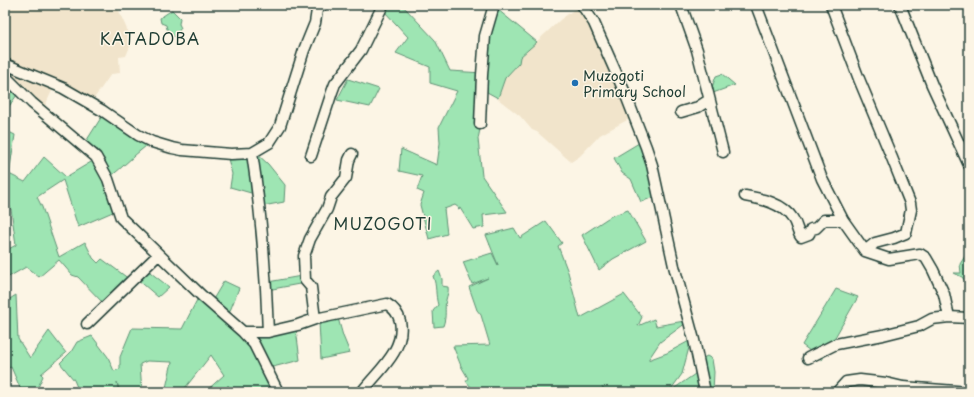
<svg xmlns="http://www.w3.org/2000/svg" width="974" height="397" font-family="'Playpen Sans',sans-serif">
<rect width="100%" height="100%" fill="#fcf5e5"/>
<filter id="ink" filterUnits="userSpaceOnUse"><feTurbulence type="fractalNoise" baseFrequency=".025" numOctaves="2"/><feDisplacementMap in="SourceGraphic" scale="8" xChannelSelector="R" yChannelSelector="G"/><feConvolveMatrix kernelMatrix="1 2 1 2 8 2 1 2 1" color-interpolation-filters="sRGB"/></filter>
<g filter="url(#ink)">
<path fill="#f1e4cb" d="M 5,5 L 117,5 L 121,16 L 130,36 L 131,44 L 126,56 L 119,57 L 120,73 L 111,74 L 93,100 L 57,80 L 43,110 L 5,73 Z
M 580,5 L 626,99 L 629,119 L 600,135 L 580,156 L 571,162 L 537,132 L 532,130 L 520,116 L 498,99 L 505,78 L 519,63 L 520,57 L 560,20 Z"/>
<path fill="#9ee5b3" stroke="#5e9174" d="M 387,5 L 401,5 L 406,9 L 435,40 L 450,71 L 483,73 L 482,120 L 478,139 L 482,176 L 507,212 L 483,215 L 484,227 L 473,229 L 460,208 L 458,209 L 459,208 L 455,205 L 444,209 L 447,234 L 429,239 L 420,205 L 424,193 L 417,190 L 422,176 L 399,171 L 401,149 L 437,165 L 440,143 L 439,127 L 457,91 L 430,83 L 430,67 L 396,53 L 408,37 L 385,12 Z
M 497,9 L 537,42 L 520,57 L 519,63 L 505,78 L 498,98 L 487,92 L 486,56 L 489,37 Z
M 172,10 L 180,18 L 179,24 L 181,28 L 174,37 L 167,29 L 166,25 L 161,23 L 160,18 Z
M 722,74 L 735,85 L 713,93 L 711,90 L 716,76 Z
M 5,78 L 19,92 L 5,112 Z
M 348,79 L 379,89 L 370,107 L 337,100 Z
M 104,113 L 126,120 L 146,146 C 133,156 123,167 110,177 L 105,160 L 97,149 L 96,151 L 85,143 Z
M 5,130 L 15,135 L 9,174 L 25,182 L 44,157 L 66,177 L 96,159 L 115,211 L 78,227 L 63,180 L 37,197 L 42,207 L 59,257 L 85,242 L 93,258 L 98,263 L 102,259 L 129,279 L 104,304 L 78,277 L 72,275 L 59,260 L 39,277 L 26,267 L 5,279 L 5,251 L 16,245 L 11,209 L 5,198 Z
M 639,143 L 650,160 L 656,196 L 641,202 L 631,179 L 622,173 L 614,158 Z
M 257,154 L 268,164 L 285,185 L 284,202 L 263,206 Z
M 227,155 L 251,155 L 258,195 L 230,187 L 232,174 Z
M 628,210 L 646,241 L 613,259 L 599,270 L 582,235 L 611,216 Z
M 546,221 L 562,243 L 558,246 L 568,272 L 580,318 L 624,294 L 642,317 L 638,326 L 654,319 L 656,326 L 690,320 L 660,342 L 648,360 L 667,353 L 691,340 L 682,374 L 669,392 L 606,392 L 602,386 L 605,392 L 475,392 L 466,381 L 468,378 L 461,366 L 453,346 L 490,345 L 481,315 L 477,310 L 469,287 L 488,278 L 472,284 L 463,262 L 492,253 L 498,265 L 486,235 L 514,228 L 520,238 Z
M 967,253 L 969,253 L 969,286 L 962,277 L 954,273 L 961,273 L 960,264 Z
M 146,269 L 169,287 L 158,297 L 136,278 Z
M 439,271 L 442,279 L 442,286 L 448,287 C 449,292 447,295 446,300 C 444,310 447,315 443,326 L 434,327 L 433,311 L 438,305 C 435,295 437,286 433,276 Z
M 307,275 L 310,282 L 262,291 L 268,282 Z
M 224,281 L 239,288 L 228,316 L 212,301 Z
M 836,289 L 858,297 L 822,360 L 802,345 Z
M 16,295 L 18,339 L 30,358 L 49,331 L 66,353 L 41,374 L 43,376 L 36,392 L 19,392 L 21,390 L 11,367 L 9,368 L 5,360 L 5,302 Z
M 199,296 L 252,342 L 276,392 L 230,392 L 228,385 L 227,392 L 205,392 L 224,375 L 211,355 L 185,388 L 189,392 L 165,392 L 172,362 L 147,361 L 140,364 L 142,392 L 120,392 L 117,382 L 118,389 L 110,392 L 79,392 L 74,380 L 60,363 L 71,352 L 77,342 L 92,336 L 108,357 L 114,371 L 120,369 L 120,357 L 132,328 L 182,329 Z
M 338,318 L 343,336 L 350,353 L 321,359 L 319,322 Z
M 296,329 L 300,360 L 269,368 L 247,335 Z
M 694,337 L 706,392 L 669,392 L 695,374 Z
M 707,356 L 712,359 L 714,372 L 713,392 L 710,392 L 703,358 Z"/>
<g fill="none" stroke-linecap="round" stroke-linejoin="round">
<defs>
<path id="minor" d="M 582,5 L 594,23 L 625,93 L 646,147 L 652,165 L 674,266 L 694,340 L 705,392
M 681,5 L 697,50 L 723,152
M 756,5 L 822,179 L 843,220
M 831,5 L 859,79 L 892,158 L 910,203 L 911,210 L 906,233 L 894,238 L 875,243 L 865,251
M 900,5 L 932,85 L 969,165
M 5,64 L 63,88 L 103,111 L 138,135 L 152,142 L 172,148 L 182,150 L 231,154 L 252,153 L 269,143 L 280,126 L 304,50 L 315,23 L 317,10 L 322,5
M 5,76 L 32,103 L 96,157 L 108,179 L 121,218 L 202,296 L 243,332 L 268,332 L 298,325 L 315,319 L 387,304 C 394,308 398,313 400,321 C 406,350 377,372 362,392
M 681,112 L 698,107 L 709,100
M 480,124 L 482,75 L 485,36 L 494,5
M 252,153 C 261,212 266,272 268,332
M 311,156 L 332,92 L 335,84 L 361,50 L 383,5
M 745,196 C 762,199 783,203 793,219 C 797,225 797,232 801,237 L 809,234 L 811,229 L 816,228 L 824,220 L 843,220 L 865,251 L 889,259 L 920,254 L 926,258 L 933,270 L 944,294 L 949,317 L 969,318
M 315,319 L 311,287 L 305,280 L 304,256 L 310,239 L 327,209 L 331,197 L 346,178 L 349,160 L 352,154
M 87,324 L 158,255
M 243,332 L 254,344 L 278,392
M 808,358 L 836,344 L 883,335 L 919,326 L 932,319 L 949,317
M 837,392 L 846,382 L 860,380 L 886,383 L 903,387 L 969,392"/>
</defs>
<use href="#minor" stroke="#1f3d34" stroke-width="13"/>
<use href="#minor" stroke="#fcf5e5" stroke-width="10"/>
</g>
</g>
<circle fill="#1f6fb2" stroke="#fcf5e5" stroke-width="1.5" cx="575" cy="83" r="4"/>
<g text-anchor="middle" dominant-baseline="central" stroke-width="3" stroke-linejoin="round" paint-order="stroke">
<g font-size="14" fill="#1f3d34" stroke="#fcf5e5" text-anchor="start">
<text x="583" y="75">Muzogoti<tspan x="583" dy="16">Primary School</tspan></text>
</g>
<g font-size="16" letter-spacing="1" fill="#1f3d34" stroke="#fcf5e5">
<text x="150" y="38">KATADOBA</text>
<text x="383" y="223">MUZOGOTI</text>
</g>
</g>
<rect width="974" height="397" fill="none" stroke="#fcf5e5" stroke-width="20"/>
<rect x="10" y="10" width="954" height="377" fill="none" stroke="#1f3d34" stroke-width="1.5" filter="url(#ink)"/>
</svg>
